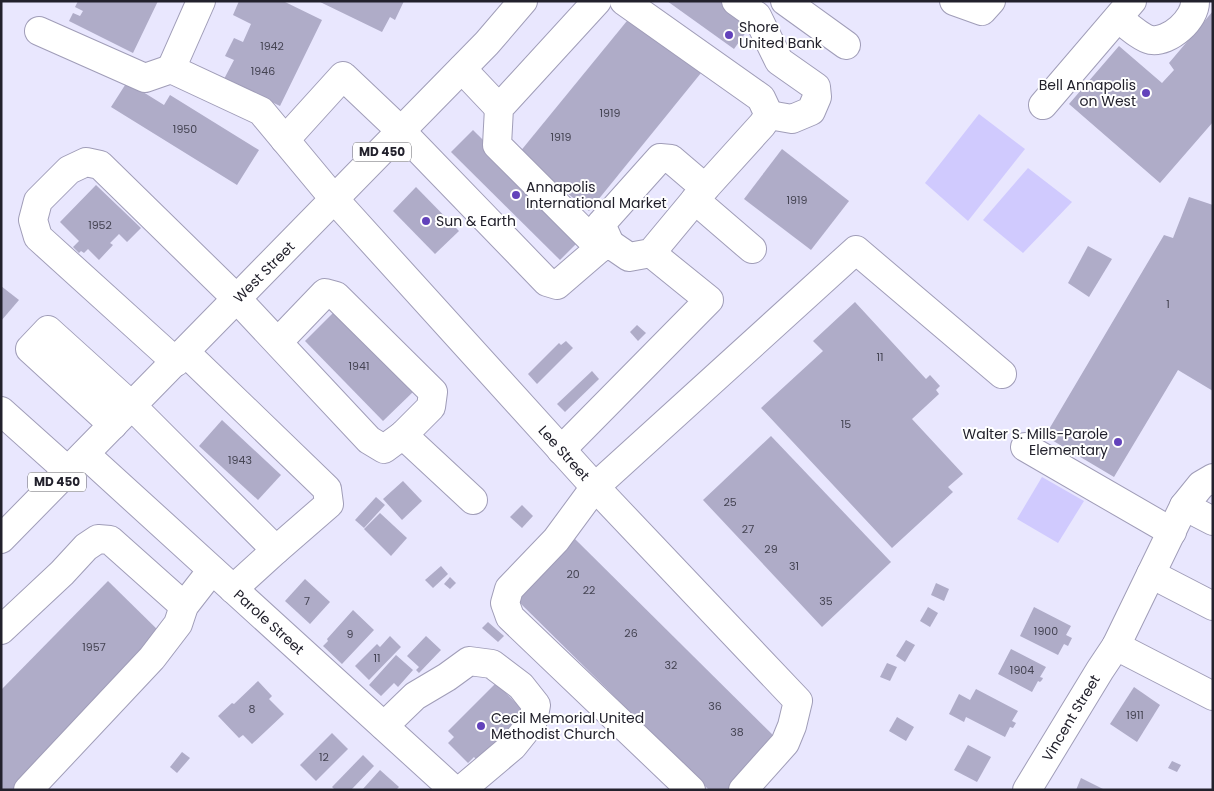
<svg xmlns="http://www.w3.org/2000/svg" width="1214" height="791" font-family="Poppins,sans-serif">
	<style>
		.green { fill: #d0cafe }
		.building { fill: #afacc8 }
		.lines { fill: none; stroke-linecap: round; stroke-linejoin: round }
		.minor-casing { stroke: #a09db8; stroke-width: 30 }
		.major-casing { stroke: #a09db8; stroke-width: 30 }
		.minor { stroke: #fff; stroke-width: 28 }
		.major { stroke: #fff; stroke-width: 28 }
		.poi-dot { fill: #6242bb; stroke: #fff; stroke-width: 2 }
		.labels { text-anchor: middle; stroke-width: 4; stroke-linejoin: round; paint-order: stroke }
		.number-label { font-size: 11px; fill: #454453 }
		.shield { fill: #fff; stroke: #64646b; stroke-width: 1 }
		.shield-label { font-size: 12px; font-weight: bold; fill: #22212c }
		.poi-label { font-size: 14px; fill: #22212c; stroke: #fff; text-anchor: start }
		.street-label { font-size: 14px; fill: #22212c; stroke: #fff }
	</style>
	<rect width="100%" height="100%" fill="#e9e7fe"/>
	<g class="green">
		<polygon points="979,114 1025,149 968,221 925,183"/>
		<polygon points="1028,168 1072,202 1023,253 983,220"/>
		<polygon points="1042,477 1084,501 1058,543 1017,519"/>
	</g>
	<g class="building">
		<polygon points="78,1 158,1 133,53 69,21 73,13 80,16 83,11 75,7"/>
		<polygon points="239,1 283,1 322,20 280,106 224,79 234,60 225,56 234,38 243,42 251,24 233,15"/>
		<polygon points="318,1 404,1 395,20 390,17 382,32"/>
		<polygon points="667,1 727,1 754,21 734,49"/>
		<polygon points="1213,11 1213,122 1160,183 1069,104 1119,46 1162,83 1174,70 1169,63"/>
		<polygon points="631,16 701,73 589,211 519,153"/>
		<polygon points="127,82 164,105 170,95 259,150 237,185 111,107"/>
		<polygon points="473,130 582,238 560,260 451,152"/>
		<polygon points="782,149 849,201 811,250 744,199"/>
		<polygon points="96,185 141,228 127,242 119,234 110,243 113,245 99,260 88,249 84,253 81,251 79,253 73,247 79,241 60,222"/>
		<polygon points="416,187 459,231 435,254 393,211"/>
		<polygon points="1189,197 1213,205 1213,391 1178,370 1114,477 1045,436 1164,235 1173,238"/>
		<polygon points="1088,246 1112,259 1089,297 1068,283"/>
		<polygon points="1,286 19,300 1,321"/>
		<polygon points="855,302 926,379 930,375 940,386 936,390 939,394 912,419 963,474 948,487 953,492 892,548 761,408 823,351 813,341"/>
		<polygon points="335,311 414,391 383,421 305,341"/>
		<polygon points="637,325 646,333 638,341 630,332"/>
		<polygon points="566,341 573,348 537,384 528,374 559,343 561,345"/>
		<polygon points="592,371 599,379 565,412 557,404"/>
		<polygon points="222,420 281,475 258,500 199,446"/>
		<polygon points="771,436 891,562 822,627 703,500"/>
		<polygon points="403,481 422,501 402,520 383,499"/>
		<polygon points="376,497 385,505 364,528 355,520"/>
		<polygon points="522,505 533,516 522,528 510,517"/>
		<polygon points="380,513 407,538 391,556 364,529"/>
		<polygon points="575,539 779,741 731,790 709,790 516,599"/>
		<polygon points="441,566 448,574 433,588 425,580"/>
		<polygon points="450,577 456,583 450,589 444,584"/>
		<polygon points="305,579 330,602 310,624 285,601"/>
		<polygon points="108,581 165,637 15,790 1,790 1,690"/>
		<polygon points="936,583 949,589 944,601 931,595"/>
		<polygon points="928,607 938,613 930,627 920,621"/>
		<polygon points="1034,607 1071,626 1066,635 1072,638 1068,646 1064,644 1058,655 1020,636"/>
		<polygon points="353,610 374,630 342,664 323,646 328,641 327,639"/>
		<polygon points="488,622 504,636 498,642 482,628"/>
		<polygon points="390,636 401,647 369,680 355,666 377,644 380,647"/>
		<polygon points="426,636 441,650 419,673 416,670 419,667 407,656"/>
		<polygon points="906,640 915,645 905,662 896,656"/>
		<polygon points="1011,649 1046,667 1040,677 1043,678 1042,680 1040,682 1038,681 1032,692 998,674"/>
		<polygon points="396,655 413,670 398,687 394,683 381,696 369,685"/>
		<polygon points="887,663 897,667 890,681 880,677"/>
		<polygon points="258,681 272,696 269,699 284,714 252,744 243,735 239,738 218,716 232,703 234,704"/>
		<polygon points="496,683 529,716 480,764 474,757 468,763 448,743 454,737 448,731"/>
		<polygon points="1134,687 1160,705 1137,742 1110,724"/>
		<polygon points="976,689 1018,711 1012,721 1016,723 1013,728 1010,727 1005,737 966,717 964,722 949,714 959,694 970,700"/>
		<polygon points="897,717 914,727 906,741 889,731"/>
		<polygon points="332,733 348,749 316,781 300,765"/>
		<polygon points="968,745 991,757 977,782 954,770"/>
		<polygon points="182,752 190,758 177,773 170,767"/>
		<polygon points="363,755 374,766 351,790 335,790 332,787"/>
		<polygon points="1172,761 1181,765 1177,772 1168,768"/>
		<polygon points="380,770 399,787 396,790 362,790"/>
		<polygon points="1081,778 1105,790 1076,790"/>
	</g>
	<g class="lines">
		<defs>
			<g id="minor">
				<polyline points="597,1 499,108 497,145 600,248"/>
				<polyline points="736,1 757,16 779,61 816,87 817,97 811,111 792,119 769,115"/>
				<polyline points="785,1 846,45"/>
				<polyline points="954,1 982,11 991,1"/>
				<path d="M1118,18c8,6 23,20 33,22 18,3 45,-21 44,-39"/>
				<polyline points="39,31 145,78 171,69 261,111 335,200 595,487 798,701 792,726 785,743 743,790"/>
				<polyline points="171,69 201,1"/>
				<polyline points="462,69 499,108"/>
				<polyline points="1043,105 1132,1"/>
				<polyline points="285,140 343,76 401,131 547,282 557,285 600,248 610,244 629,257 651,253 705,188 762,125 769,115 761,98 624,1"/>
				<polyline points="695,200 752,249"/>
				<polyline points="610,244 601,224 660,158 671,159 705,188"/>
				<polyline points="176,362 38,237 33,220 38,201 69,170 86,162 100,165 237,299 369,440 384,449 403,435 431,407 433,392 336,296 325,293 278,342"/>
				<polyline points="1,411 68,471"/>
				<polyline points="113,425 30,349 48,330 132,406 276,550 329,504 327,489 185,352"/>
				<polyline points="403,435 473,500"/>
				<polyline points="1025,447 1172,532"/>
				<polyline points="561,450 709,300 651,253"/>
				<polyline points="85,454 454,790"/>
				<polyline points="1184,506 1213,521"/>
				<polyline points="1151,574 1213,606"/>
				<polyline points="233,589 276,550"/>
				<polyline points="1,630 62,573 86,547 98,539 110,540 184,606"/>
				<polyline points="1116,646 1213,696"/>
				<polyline points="384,726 415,696 447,677 469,661 492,664 521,686 536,705 533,721 513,746 461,790"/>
				<polyline points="28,790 152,658 178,624 184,606 212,570"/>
				<polyline points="691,790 510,617 505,603 509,589 556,540 595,487 856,250 1002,374"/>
				<polyline points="1027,790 1100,670 1116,646 1184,506 1201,485 1213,478"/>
			</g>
			<polyline id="major" points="1,539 487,43 523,1"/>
		</defs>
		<use href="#minor" class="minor-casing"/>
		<use href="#major" class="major-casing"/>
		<use href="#minor" class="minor"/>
		<use href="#major" class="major"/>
	</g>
	<g class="poi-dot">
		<circle cx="729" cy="35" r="5"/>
		<circle cx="1146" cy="93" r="5"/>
		<circle cx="516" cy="195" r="5"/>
		<circle cx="426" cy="221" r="5"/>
		<circle cx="1118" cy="442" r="5"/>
		<circle cx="481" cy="726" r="5"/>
	</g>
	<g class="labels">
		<g class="number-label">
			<text x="272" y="50">1942</text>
			<text x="263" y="75">1946</text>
			<text x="610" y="117">1919</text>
			<text x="185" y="133">1950</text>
			<text x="561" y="141">1919</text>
			<text x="797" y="204">1919</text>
			<text x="100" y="229">1952</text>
			<text x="1168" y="308">1</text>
			<text x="880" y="361">11</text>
			<text x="359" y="370">1941</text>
			<text x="846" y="428">15</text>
			<text x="240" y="464">1943</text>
			<text x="730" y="506">25</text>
			<text x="748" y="533">27</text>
			<text x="771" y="553">29</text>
			<text x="794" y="570">31</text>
			<text x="573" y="578">20</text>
			<text x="589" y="594">22</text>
			<text x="307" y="605">7</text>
			<text x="826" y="605">35</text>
			<text x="1046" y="635">1900</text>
			<text x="631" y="637">26</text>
			<text x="350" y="638">9</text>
			<text x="94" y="651">1957</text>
			<text x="377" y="662">11</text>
			<text x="671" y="669">32</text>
			<text x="1022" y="674">1904</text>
			<text x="715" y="710">36</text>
			<text x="252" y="713">8</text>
			<text x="1135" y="719">1911</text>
			<text x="737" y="736">38</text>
			<text x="324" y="761">12</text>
		</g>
		<g class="shield">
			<rect x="353" y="142.5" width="58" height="19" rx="4"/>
			<rect x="28" y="472.5" width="58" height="19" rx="4"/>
		</g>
		<g class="shield-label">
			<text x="382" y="156">MD 450</text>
			<text x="57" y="486">MD 450</text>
		</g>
		<g class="poi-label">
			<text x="739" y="32">Shore<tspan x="739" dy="16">United Bank</tspan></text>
			<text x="1136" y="90" text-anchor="end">Bell Annapolis<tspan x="1136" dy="16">on West</tspan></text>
			<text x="526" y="192">Annapolis<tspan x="526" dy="16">International Market</tspan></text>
			<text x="436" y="226">Sun &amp; Earth</text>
			<text x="1108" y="439" text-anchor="end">Walter S. Mills-Parole<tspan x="1108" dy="16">Elementary</tspan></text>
			<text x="491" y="723">Cecil Memorial United<tspan x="491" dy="16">Methodist Church</tspan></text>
		</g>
		<g class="street-label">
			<text transform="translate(264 272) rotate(-45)" y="5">West Street</text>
			<text transform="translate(564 453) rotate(48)" y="5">Lee Street</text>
			<text transform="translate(269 622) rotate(42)" y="5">Parole Street</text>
			<text transform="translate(1071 718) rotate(-59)" y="5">Vincent Street</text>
		</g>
	</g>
	<rect width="1214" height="791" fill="none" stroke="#22212c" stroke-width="5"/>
</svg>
